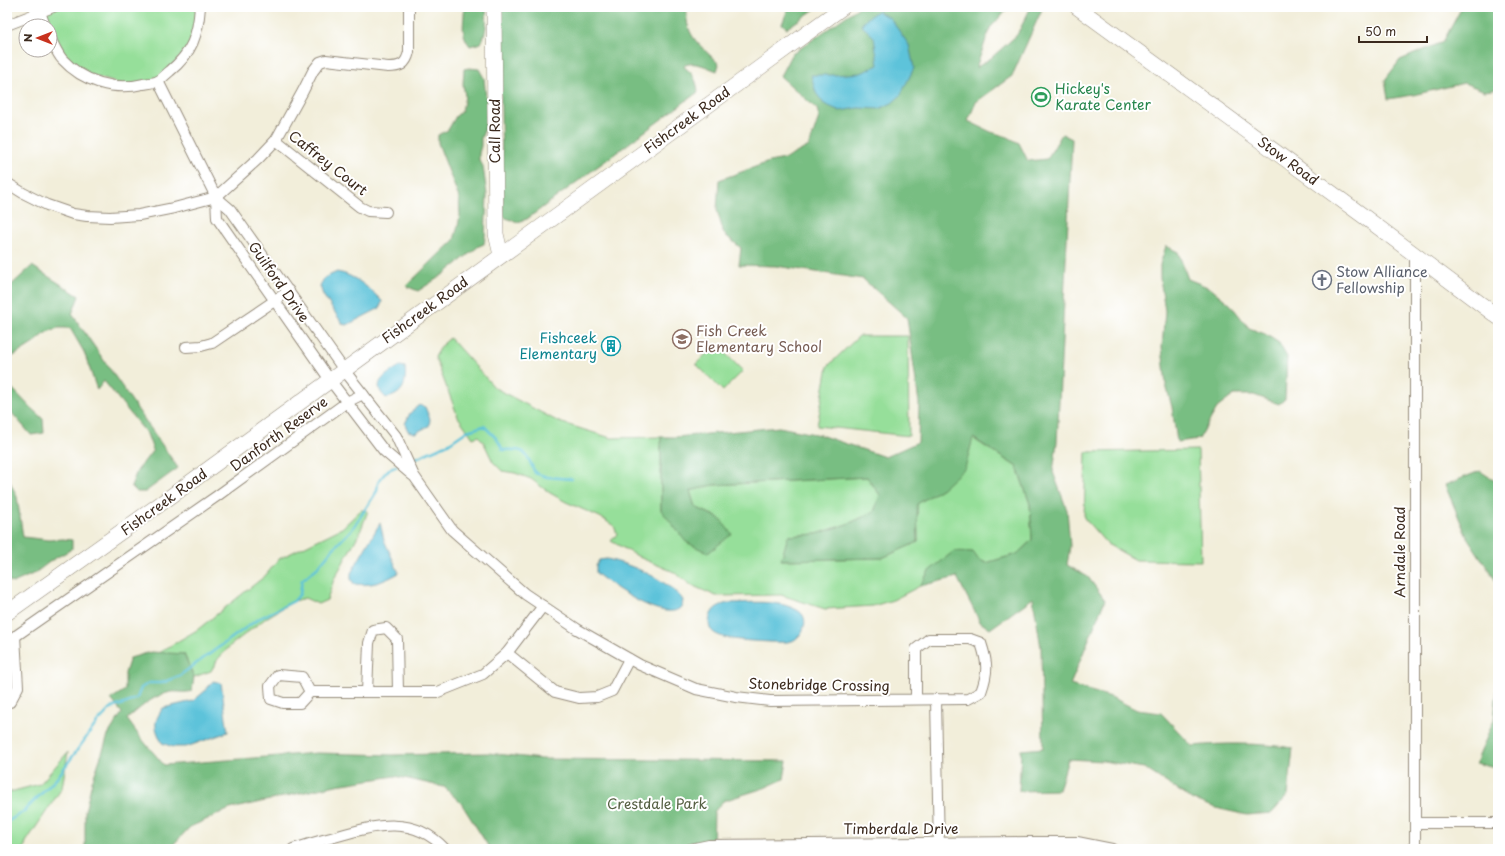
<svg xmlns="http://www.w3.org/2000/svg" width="1505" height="856" font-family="'Playpen Sans',sans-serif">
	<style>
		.green { fill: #96df9a; stroke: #68845c }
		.forest { fill: #78be82; stroke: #5a7450 }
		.water { fill: #5dc3da; stroke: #4c767c }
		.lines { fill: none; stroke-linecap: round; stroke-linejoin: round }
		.stream { stroke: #5dc3da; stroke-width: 2.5 }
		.street-casing { stroke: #968c7c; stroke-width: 12 }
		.secondary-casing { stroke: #968c7c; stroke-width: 16 }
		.street { stroke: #fff; stroke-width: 10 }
		.secondary { stroke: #fff; stroke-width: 15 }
		.labels { text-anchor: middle; stroke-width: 4; stroke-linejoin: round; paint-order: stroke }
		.leisure-label { font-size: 14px; fill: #27864d; stroke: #fff; text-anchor: start }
		.street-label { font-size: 14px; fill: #3b2a1e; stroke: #fff }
		.worship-label { font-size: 14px; fill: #5b616d; stroke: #fff; text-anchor: start }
		.education-label { font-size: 14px; fill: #785e54; stroke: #fff; text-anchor: start }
		.culture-label { font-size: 14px; fill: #0d838f; stroke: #fff; text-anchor: end }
		.park-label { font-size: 14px; fill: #566043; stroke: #fff }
	</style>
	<rect width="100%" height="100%" fill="#fff"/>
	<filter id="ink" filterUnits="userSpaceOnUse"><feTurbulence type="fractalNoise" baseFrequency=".025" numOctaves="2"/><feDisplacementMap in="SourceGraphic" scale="8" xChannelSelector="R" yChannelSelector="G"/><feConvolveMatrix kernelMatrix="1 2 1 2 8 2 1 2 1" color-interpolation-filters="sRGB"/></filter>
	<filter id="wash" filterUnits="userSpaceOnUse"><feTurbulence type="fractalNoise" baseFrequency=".012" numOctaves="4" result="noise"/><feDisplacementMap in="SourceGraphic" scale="16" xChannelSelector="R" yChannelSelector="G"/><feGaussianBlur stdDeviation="0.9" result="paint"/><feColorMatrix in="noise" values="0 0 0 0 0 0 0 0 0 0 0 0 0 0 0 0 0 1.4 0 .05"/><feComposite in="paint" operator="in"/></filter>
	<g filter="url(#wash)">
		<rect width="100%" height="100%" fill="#f2eeda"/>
		<g class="green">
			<polygon points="53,7 200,7 194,42 158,81 131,87 76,71 50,38 50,26 45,26 40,12"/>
			<polygon points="859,336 908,336 909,436 817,426 828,366"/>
			<polygon points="450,338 495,388 559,422 611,438 661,437 661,510 719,518 695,507 690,491 713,485 867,477 880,495 874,512 850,523 817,534 788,536 782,560 882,558 918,542 917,504 943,488 972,438 1017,467 1030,504 1032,540 1017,554 986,563 978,559 929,571 920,586 893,600 873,606 825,609 781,595 716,596 691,585 674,572 641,558 611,541 617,534 614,526 600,517 566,502 550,493 531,479 515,473 502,471 493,462 483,441 478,436 473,438 458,417 435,357 442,345"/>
			<polygon points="716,344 743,371 723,391 696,364"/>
			<polygon points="1198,450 1201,561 1136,560 1107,544 1084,518 1086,452"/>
			<polygon points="361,510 368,511 360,532 334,579 327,600 318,604 305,598 294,601 266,618 231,645 218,659 211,671 194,677 184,654 158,653 197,630 265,576 279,559 342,528"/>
			<polygon points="68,752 62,788 26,842 24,849 7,849 7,790 10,792 40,784"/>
		</g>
		<g class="forest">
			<path d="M464,7h22c1,11 1,26 -5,36l-11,3c-11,-14 -5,-24 -6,-39z"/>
			<path d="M499,7h191l-3,3c-3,27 16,37 32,54l-2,7c-11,-4 -21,-10 -32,-6l-1,2c9,6 13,14 14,25l-171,127 -9,3 -15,-5z"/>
			<polygon points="786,7 818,7 787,28 782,24 788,9"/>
			<path d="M859,7h150l-19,21 -14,40 15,-10 26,-23 14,-28h12l-31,69 -36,26 -8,19 23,11 17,5 11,6 9,18 19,-2 15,-25 10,5 -15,303 -4,30 14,38 3,36 -3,19 21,12 17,23 -35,85 41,12 26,13 24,3 31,33c33,-3 68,-3 101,2l-5,47 -16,18 -25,2 -27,-6 -27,-9 -49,-32 -41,-7 -35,-2 -9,31 -40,1 2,-41 22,-2 -2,-100 -8,-50 -43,31 -10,-7 -23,-45 -37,9 9,-15 25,-20 19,1 5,7 8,4 31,-9 15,-14 -2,-36 -13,-37 -44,-29 -8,30 -22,20 -26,16 1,38 -36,16 -101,2 7,-24 29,-2 33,-11 24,-11 6,-17 -13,-18 -154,8 -23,6 5,16 24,11 13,16 -24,19 -22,-11 -25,-32v-73h15l103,-10 41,8 65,22 33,-15 1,-39 -12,-85 -44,-39 -87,-13 -37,-1 2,-17 -17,-14 -7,-24 2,-30 50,-18 16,-3 24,-13 10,-29 -2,-8 -37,-33 11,-21z"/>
			<polygon points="1462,7 1498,7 1498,89 1485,91 1464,83 1413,95 1388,99 1385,80 1400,60 1443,42"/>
			<polygon points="469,68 479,69 484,78 487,109 486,120 484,131 481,138 481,146 479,153 479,160 483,166 487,195 485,237 484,244 479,246 444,274 418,291 406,286 454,240 458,226 460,215 459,198 438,143 438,135 448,130 456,116 462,111 465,96 463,84 464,69"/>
			<polygon points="1166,246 1178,252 1188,279 1210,288 1230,304 1249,328 1265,334 1279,343 1287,357 1285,399 1279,404 1254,395 1234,395 1217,408 1199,439 1177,442 1172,407 1166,385 1162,347 1165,311 1160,278 1160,265"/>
			<polygon points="32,266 79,296 72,314 178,468 145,492 137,492 131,486 137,471 153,450 147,434 104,381 97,390 84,352 70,328 58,328 47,332 34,343 7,360 7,289"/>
			<polygon points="7,383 31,408 43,419 44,433 31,435 12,413 7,403"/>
			<polygon points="1480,471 1498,483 1498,590 1496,581 1467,537 1445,485"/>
			<polygon points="7,475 17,497 23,537 49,540 63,539 72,540 72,549 52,560 35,573 13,583 7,580"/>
			<path d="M151,652l33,2 10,23 -2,14c-9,3 -17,-1 -25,2 -16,4 -28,16 -40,26l13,18 24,28 153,-12 76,2 95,-2 53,6 246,2 -3,18 -20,9 -41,13 -9,11 -1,37h-223l-29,-46 -17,-16 -49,-11 -59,9 -106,24 -40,18 -21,22h-84v-38l7,-29 17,-49 13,-20 -11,-14 14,-9v-17l5,-15z"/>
			<polygon points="1498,678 1498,769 1476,763 1494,720"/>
		</g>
		<g class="water">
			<polygon points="877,11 890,18 909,45 914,68 900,96 892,103 879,109 858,108 840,111 824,104 816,93 811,75 834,75 861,73 878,65 874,37 861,25 866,19"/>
			<path d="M337,272c18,3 32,16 45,29l-2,7 -31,16 -4,1 -3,-2 -19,-28 -3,-9 4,-8z"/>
			<path d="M400,366l5,1c2,17 -2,28 -19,31 -17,-15 1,-24 14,-32z"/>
			<polygon points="419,405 425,407 430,419 429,426 415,433 408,431 405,424 410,413"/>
			<path d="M380,523l4,17 15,33c-17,9 -26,13 -45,11l-3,-5v-6z"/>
			<path d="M607,559c25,6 60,20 76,41l-1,7c-3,2 -6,4 -9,4 -21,3 -61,-25 -77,-38v-7l3,-6z"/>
			<path d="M728,603c22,0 49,-4 69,7 14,7 7,26 -5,31 -6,2 -15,1 -22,1 -14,-1 -49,-1 -58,-11 -4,-4 -3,-10 -2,-14 3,-10 10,-12 18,-14z"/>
			<path d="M213,681l8,2 7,49 -42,15h-13l-11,-4c-8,-17 -9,-20 1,-35l30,-7 12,-10z"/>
		</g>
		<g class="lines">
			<g class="stream">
				<path d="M409,461l39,-17 19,-13 17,-5 13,13 6,11c24,-2 23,3 32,23l12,4 25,2"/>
				<polyline points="7,822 23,812 57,778 96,724 111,708 127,703 137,698 141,688 149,683 162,683 179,676 258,619 294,601 300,594 302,580 317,568 331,551 353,528 377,491 378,483 381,478 388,470 397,466"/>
			</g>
		</g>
	</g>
	<g filter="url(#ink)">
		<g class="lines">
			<defs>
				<g id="street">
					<polyline points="40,12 45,26"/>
					<polyline points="7,25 53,7"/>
					<path d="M50,38c4,7 7,15 12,21 21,23 52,32 81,25 5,-1 11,-1 15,-3 4,-2 8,-7 12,-10 22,-18 28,-36 30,-64"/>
					<polyline points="158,81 216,197 217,218 330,380 384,451 412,475"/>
					<polyline points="276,140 360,207 368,211 386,212"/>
					<path d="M7,183l16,10 24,12 26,9 14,2 23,1 29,-2 35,-7 42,-11 42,-38 18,-19 27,-49 10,-20 7,-9 6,-2 62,7c12,0 18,-2 21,-15v-45"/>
					<path d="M216,197l14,12 114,161 52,66 18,40 38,54 73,64 52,35 63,36 56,24 40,8 34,4 198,-2 13,-7c7,-20 7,-28 0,-49l-11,-4h-41l-13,10v50"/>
					<polyline points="186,347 201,346 212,343 289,291"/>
					<polyline points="7,642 217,496 347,402 363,394"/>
					<polyline points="507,653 555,692 579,698 597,697 612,691 629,659"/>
					<polyline points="310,692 300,703 283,703 271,699 270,686 278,675 302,677 310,692 438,692 483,674 507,653 543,606"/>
					<polyline points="367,692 369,643 373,630 386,628 397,639 398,692"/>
					<polyline points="936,699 939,849"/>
					<polyline points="7,702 10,702 18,687 15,636"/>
					<polyline points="1415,823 1498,823"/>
					<path d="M293,849c15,-5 30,-9 45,-13 38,-11 76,-21 107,13"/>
					<polyline points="690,849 709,845 1029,842 1077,842 1112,849"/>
					<polyline points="1415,849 1415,254"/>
				</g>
				<g id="secondary">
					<polyline points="494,7 496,234 501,255"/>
					<polyline points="1077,7 1362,215 1498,317"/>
					<polyline points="7,613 170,497 843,7"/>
				</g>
			</defs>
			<use href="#street" class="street-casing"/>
			<use href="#secondary" class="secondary-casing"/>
			<use href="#street" class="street"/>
			<use href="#secondary" class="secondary"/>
		</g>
	</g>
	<defs>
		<symbol id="stadium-ring" viewBox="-11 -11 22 22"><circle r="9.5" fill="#fff" stroke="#2e9e5b" stroke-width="1.5"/><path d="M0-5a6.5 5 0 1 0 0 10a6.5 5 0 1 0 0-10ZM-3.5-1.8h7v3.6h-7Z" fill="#2e9e5b"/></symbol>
		<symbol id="church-ring" viewBox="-11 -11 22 22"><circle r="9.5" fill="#fff" stroke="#6b7280" stroke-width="1.5"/><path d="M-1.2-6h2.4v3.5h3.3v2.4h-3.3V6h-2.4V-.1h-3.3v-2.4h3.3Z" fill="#6b7280"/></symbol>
		<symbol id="school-ring" viewBox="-11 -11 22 22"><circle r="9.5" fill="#fff" stroke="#8d6e63" stroke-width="1.5"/><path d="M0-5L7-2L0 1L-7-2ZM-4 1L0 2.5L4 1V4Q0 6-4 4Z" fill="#8d6e63"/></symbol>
		<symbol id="building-ring" viewBox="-11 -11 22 22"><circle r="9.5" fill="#fff" stroke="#0f9aa8" stroke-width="1.5"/><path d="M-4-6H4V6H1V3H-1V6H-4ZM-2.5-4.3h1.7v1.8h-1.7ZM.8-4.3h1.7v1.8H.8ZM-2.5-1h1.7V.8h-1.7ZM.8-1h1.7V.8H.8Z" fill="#0f9aa8"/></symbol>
	</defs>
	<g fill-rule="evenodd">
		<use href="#stadium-ring" x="1030" y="86" width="22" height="22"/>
		<use href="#church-ring" x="1311" y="269" width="22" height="22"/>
		<use href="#school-ring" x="671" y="328" width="22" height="22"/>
		<use href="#building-ring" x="600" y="335" width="22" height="22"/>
	</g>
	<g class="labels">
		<g class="leisure-label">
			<text x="1055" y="94">Hickey's<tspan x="1055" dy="16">Karate Center</tspan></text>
		</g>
		<g class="street-label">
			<text transform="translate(687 120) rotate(-36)" y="5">Fishcreek Road</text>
			<text transform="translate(495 131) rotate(-90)" y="5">Call Road</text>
			<text transform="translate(1288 161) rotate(36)" y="5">Stow Road</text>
			<text transform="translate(328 163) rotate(38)" y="5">Caffrey Court</text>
			<text transform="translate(279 282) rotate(55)" y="5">Guilford Drive</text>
			<text transform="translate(425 310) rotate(-36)" y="5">Fishcreek Road</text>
			<text transform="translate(279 434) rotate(-36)" y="5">Danforth Reserve</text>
			<text transform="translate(164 502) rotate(-36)" y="5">Fishcreek Road</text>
			<text transform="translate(1400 552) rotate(-90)" y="5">Arndale Road</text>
			<text transform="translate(819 685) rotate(1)" y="5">Stonebridge Crossing</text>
			<text x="901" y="834">Timberdale Drive</text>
		</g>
		<g class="worship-label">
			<text x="1336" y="277">Stow Alliance<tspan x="1336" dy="16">Fellowship</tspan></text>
		</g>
		<g class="education-label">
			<text x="696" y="336">Fish Creek<tspan x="696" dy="16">Elementary School</tspan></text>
		</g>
		<g class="culture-label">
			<text x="597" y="343">Fishceek<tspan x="597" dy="16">Elementary</tspan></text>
		</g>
		<g class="park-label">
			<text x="657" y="809">Crestdale Park</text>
		</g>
	</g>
	<rect width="1505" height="856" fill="none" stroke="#fff" stroke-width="24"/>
	<g transform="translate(38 38) rotate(270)"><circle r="19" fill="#ffffff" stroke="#b1aaa5"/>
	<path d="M0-3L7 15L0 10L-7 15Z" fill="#c8321e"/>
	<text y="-6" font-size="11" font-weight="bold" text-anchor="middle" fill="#3b2a1e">N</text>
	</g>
	<path d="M1359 36v6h68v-6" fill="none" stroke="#3b2a1e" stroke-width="2"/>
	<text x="1365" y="36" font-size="12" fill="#3b2a1e" stroke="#ffffff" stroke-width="3" paint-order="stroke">50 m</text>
</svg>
